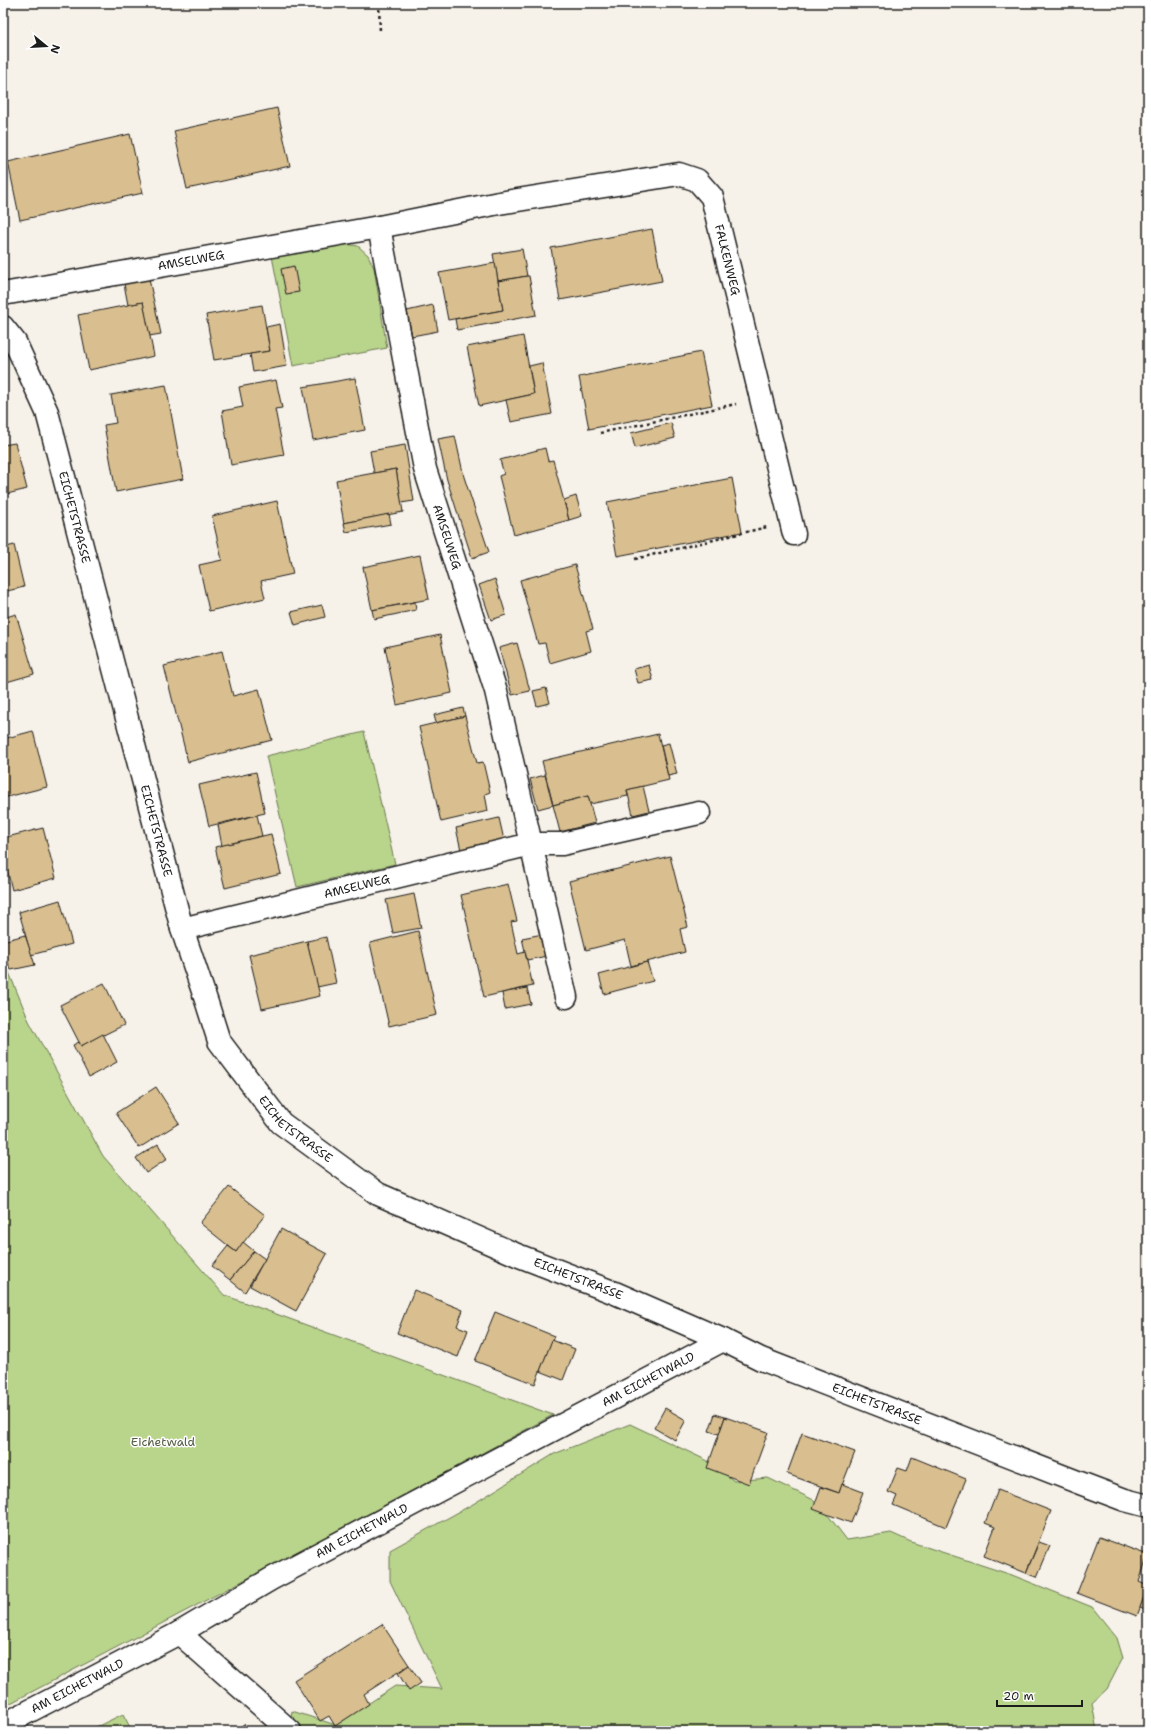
<svg xmlns="http://www.w3.org/2000/svg" width="1151" height="1734" font-family="'Shantell Sans',sans-serif">
	<style>
		.green { fill: #b9d48b; stroke: #6a7854 }
		.building { fill: #d9bf8f; stroke: #1c1c1c }
		.lines { fill: none; stroke-linecap: round; stroke-linejoin: round }
		.minor-casing { stroke: #1c1c1c; stroke-width: 25 }
		.path { stroke: #1c1c1c; stroke-width: 2.5; stroke-dasharray: 3 3; stroke-linecap: butt }
		.minor { stroke: #fff; stroke-width: 22 }
		.labels { text-anchor: middle; stroke-width: 3; stroke-linejoin: round; paint-order: stroke }
		.street-label { font-size: 12px; fill: #1c1c1c; stroke: #fff }
		.park-label { font-size: 12px; fill: #535c43; stroke: #fff }
	</style>
	<rect width="100%" height="100%" fill="#f7f2e9"/>
	<filter id="ink" filterUnits="userSpaceOnUse"><feTurbulence type="fractalNoise" baseFrequency=".025" numOctaves="2"/><feDisplacementMap in="SourceGraphic" scale="8" xChannelSelector="R" yChannelSelector="G"/><feConvolveMatrix kernelMatrix="1 2 1 2 8 2 1 2 1" color-interpolation-filters="sRGB"/></filter>
	<g filter="url(#ink)">
		<g class="green">
			<polygon points="340,243 358,246 368,255 374,268 387,348 293,366 272,256"/>
			<polygon points="364,732 395,864 297,887 266,756"/>
			<polygon points="3,958 29,1021 103,1156 224,1295 553,1415 334,1533 3,1707"/>
			<polygon points="630,1424 708,1461 734,1481 768,1478 818,1502 847,1540 891,1533 911,1542 1012,1575 1092,1607 1117,1638 1123,1658 1107,1689 1092,1703 1097,1731 288,1731 292,1711 336,1725 395,1686 442,1689 390,1581 390,1550 473,1504 554,1454"/>
			<polygon points="123,1714 132,1731 88,1731"/>
		</g>
		<g class="building">
			<polygon points="277,108 290,166 187,189 174,131"/>
			<polygon points="130,134 143,193 20,220 8,162"/>
			<polygon points="652,229 662,281 560,300 551,248"/>
			<polygon points="522,249 527,276 498,281 493,254"/>
			<polygon points="495,263 503,310 448,320 439,273"/>
			<polygon points="294,266 299,292 286,294 281,269"/>
			<polygon points="527,276 529,276 536,315 457,330 455,319 503,310 498,281"/>
			<polygon points="149,279 161,334 149,336 143,302 128,305 124,284"/>
			<polygon points="143,302 154,356 89,370 78,315"/>
			<polygon points="262,305 270,351 214,360 206,315"/>
			<polygon points="433,305 438,331 412,336 407,311"/>
			<polygon points="280,324 287,366 253,372 250,354 270,351 266,327"/>
			<polygon points="523,336 534,394 479,406 467,347"/>
			<polygon points="701,352 712,405 589,429 579,377"/>
			<polygon points="542,363 552,414 511,422 506,400 534,394 529,366"/>
			<polygon points="355,378 365,430 313,440 303,387"/>
			<polygon points="276,380 282,408 275,409 284,455 231,465 222,411 243,407 239,387"/>
			<polygon points="166,385 183,479 116,492 104,425 116,423 111,395"/>
			<polygon points="671,423 675,438 635,448 631,433"/>
			<polygon points="455,436 464,477 489,552 472,558 447,480 438,439"/>
			<polygon points="15,443 27,489 3,495 3,445"/>
			<polygon points="405,445 414,501 401,503 396,469 374,473 370,451"/>
			<polygon points="545,448 548,461 553,460 569,520 514,535 499,476 504,474 500,460"/>
			<polygon points="396,469 403,512 344,523 336,480"/>
			<polygon points="732,478 742,532 617,556 607,502"/>
			<polygon points="576,496 582,516 569,520 564,500"/>
			<polygon points="277,501 293,574 261,581 265,598 209,611 199,565 222,560 212,516"/>
			<polygon points="389,514 391,524 346,532 344,523"/>
			<polygon points="14,545 24,587 3,592 3,548"/>
			<polygon points="420,555 429,599 372,610 363,567"/>
			<polygon points="575,565 593,629 586,631 591,651 550,663 545,643 538,644 520,580"/>
			<polygon points="495,579 506,615 491,620 479,585"/>
			<polygon points="415,602 416,610 374,619 372,610"/>
			<polygon points="322,605 325,617 295,625 291,612"/>
			<polygon points="16,614 34,674 3,683 3,618"/>
			<polygon points="440,635 452,693 397,705 385,647"/>
			<polygon points="517,643 530,691 512,695 499,648"/>
			<polygon points="222,651 233,696 259,689 272,740 188,762 164,666"/>
			<polygon points="649,665 653,680 638,683 634,669"/>
			<polygon points="546,688 550,703 537,706 533,691"/>
			<polygon points="463,708 465,716 436,723 434,715"/>
			<polygon points="465,716 477,763 483,762 490,792 485,794 488,811 441,822 419,727"/>
			<polygon points="33,731 47,787 3,798 3,739"/>
			<polygon points="658,734 669,780 627,790 628,796 590,804 588,796 553,805 542,761"/>
			<polygon points="669,743 677,774 668,776 661,745"/>
			<polygon points="256,772 265,813 209,826 199,785"/>
			<polygon points="545,775 553,805 538,809 530,779"/>
			<polygon points="643,786 649,811 633,815 627,790"/>
			<polygon points="588,796 595,823 560,832 553,805"/>
			<polygon points="257,815 262,836 222,846 218,825"/>
			<polygon points="499,818 504,840 461,850 456,828"/>
			<polygon points="43,828 56,878 12,890 3,853 3,838"/>
			<polygon points="271,834 281,874 225,888 215,847"/>
			<polygon points="670,856 688,927 680,929 685,952 631,966 625,940 586,950 569,881"/>
			<polygon points="508,884 517,921 511,922 518,954 525,952 533,986 484,997 461,895"/>
			<polygon points="414,894 421,928 393,933 386,900"/>
			<polygon points="60,900 72,944 31,955 19,912"/>
			<polygon points="418,931 437,1015 389,1026 370,943"/>
			<polygon points="543,934 547,956 527,960 522,938"/>
			<polygon points="25,935 35,965 11,970 3,952 3,941"/>
			<polygon points="326,937 336,983 317,987 307,941"/>
			<polygon points="307,941 320,996 262,1009 249,955"/>
			<polygon points="647,962 653,981 604,994 599,975"/>
			<polygon points="104,983 124,1025 81,1046 60,1005"/>
			<polygon points="527,988 531,1004 505,1009 502,993"/>
			<polygon points="103,1034 117,1062 89,1077 73,1045 79,1042 81,1046"/>
			<polygon points="156,1087 179,1123 139,1148 116,1113"/>
			<polygon points="158,1144 167,1159 146,1173 136,1158"/>
			<polygon points="229,1187 265,1215 236,1252 200,1223"/>
			<polygon points="281,1229 327,1254 296,1311 250,1286"/>
			<polygon points="243,1242 254,1251 230,1280 212,1266 228,1246 236,1252"/>
			<polygon points="254,1251 265,1259 245,1292 230,1280"/>
			<polygon points="414,1290 463,1310 457,1326 468,1330 458,1357 397,1333"/>
			<polygon points="495,1312 554,1336 535,1384 475,1361"/>
			<polygon points="552,1340 575,1349 563,1380 540,1371"/>
			<polygon points="665,1408 686,1420 675,1440 654,1428"/>
			<polygon points="715,1414 725,1417 719,1434 709,1431"/>
			<polygon points="725,1417 768,1432 749,1484 707,1468"/>
			<polygon points="802,1433 855,1452 839,1493 787,1474"/>
			<polygon points="912,1457 966,1479 946,1527 893,1505 897,1496 888,1492 898,1468 907,1471"/>
			<polygon points="842,1484 863,1492 851,1523 813,1509 821,1487 839,1493"/>
			<polygon points="998,1490 1051,1511 1026,1573 984,1556 995,1527 985,1523"/>
			<polygon points="1099,1537 1148,1555 1139,1582 1148,1586 1148,1587 1137,1616 1077,1593"/>
			<polygon points="1039,1542 1050,1546 1037,1577 1026,1573"/>
			<polygon points="1146,1590 1148,1591 1148,1611 1140,1608"/>
			<polygon points="382,1624 409,1665 364,1694 369,1704 335,1726 329,1716 320,1721 294,1680"/>
			<polygon points="409,1665 421,1683 409,1691 398,1673"/>
			<polygon points="244,1724 249,1731 234,1731"/>
		</g>
		<g class="lines">
			<defs>
				<g id="minor">
					<path id="s1" d="M3,294l376,-67 120,-24 180,-29 18,6 15,17 82,337"/>
					<path id="s2" d="M3,327l12,15 32,70 135,517 25,74 12,38 62,82 97,71 139,61 98,38 108,47 38,19 319,124 45,17 23,6"/>
					<path id="s3" d="M182,929l349,-85 -35,-153 -71,-222 -46,-242"/>
					<polyline points="566,997 531,844 562,844 699,813"/>
					<polyline points="179,1633 290,1731"/>
					<path id="s4" d="M3,1725l176,-92 92,-54 452,-239"/>
				</g>
			</defs>
			<use href="#minor" class="minor-casing"/>
			<g class="path">
				<polyline points="379,3 380,32"/>
				<polyline points="600,433 736,404"/>
				<polyline points="635,559 767,527"/>
			</g>
			<use href="#minor" class="minor"/>
		</g>
	</g>
	<g class="labels">
		<g class="street-label">
			<text dy="4" stroke="none"><textPath href="#s1" startOffset="191">AMSELWEG</textPath></text>
			<text dy="4" stroke="none"><textPath href="#s1" startOffset="793">FALKENWEG</textPath></text>
			<text dy="4" stroke="none"><textPath href="#s2" startOffset="205">EICHETSTRASSE</textPath></text>
			<text transform="translate(447 537) rotate(72)" y="4">AMSELWEG</text>
			<text dy="4" stroke="none"><textPath href="#s2" startOffset="529">EICHETSTRASSE</textPath></text>
			<text dy="4" stroke="none"><textPath href="#s3" startOffset="180">AMSELWEG</textPath></text>
			<text dy="4" stroke="none"><textPath href="#s2" startOffset="866">EICHETSTRASSE</textPath></text>
			<text dy="4" stroke="none"><textPath href="#s2" startOffset="1189">EICHETSTRASSE</textPath></text>
			<text dy="4" stroke="none"><textPath href="#s4" startOffset="732">AM EICHETWALD</textPath></text>
			<text dy="4" stroke="none"><textPath href="#s2" startOffset="1513">EICHETSTRASSE</textPath></text>
			<text dy="4" stroke="none"><textPath href="#s4" startOffset="408">AM EICHETWALD</textPath></text>
			<text dy="4" stroke="none"><textPath href="#s4" startOffset="84">AM EICHETWALD</textPath></text>
		</g>
		<g class="park-label">
			<text x="163" y="1446">Eichetwald</text>
		</g>
	</g>
	<rect width="1151" height="1734" fill="none" stroke="#fff" stroke-width="16"/>
	<rect x="8" y="8" width="1135" height="1718" fill="none" stroke="#1c1c1c" stroke-width="1.5" filter="url(#ink)"/>
	<g transform="translate(46 46) rotate(108)" stroke="#ffffff" stroke-width="3" paint-order="stroke">
	<path d="M0-3L7 15L0 10L-7 15Z" fill="#1c1c1c"/>
	<text y="-6" font-size="11" font-weight="bold" text-anchor="middle" fill="#1c1c1c">N</text>
	</g>
	<path d="M997 1700v6h85v-6" fill="none" stroke="#1c1c1c" stroke-width="2"/>
	<text x="1003" y="1700" font-size="12" fill="#1c1c1c" stroke="#ffffff" stroke-width="3" paint-order="stroke">20 m</text>
</svg>
